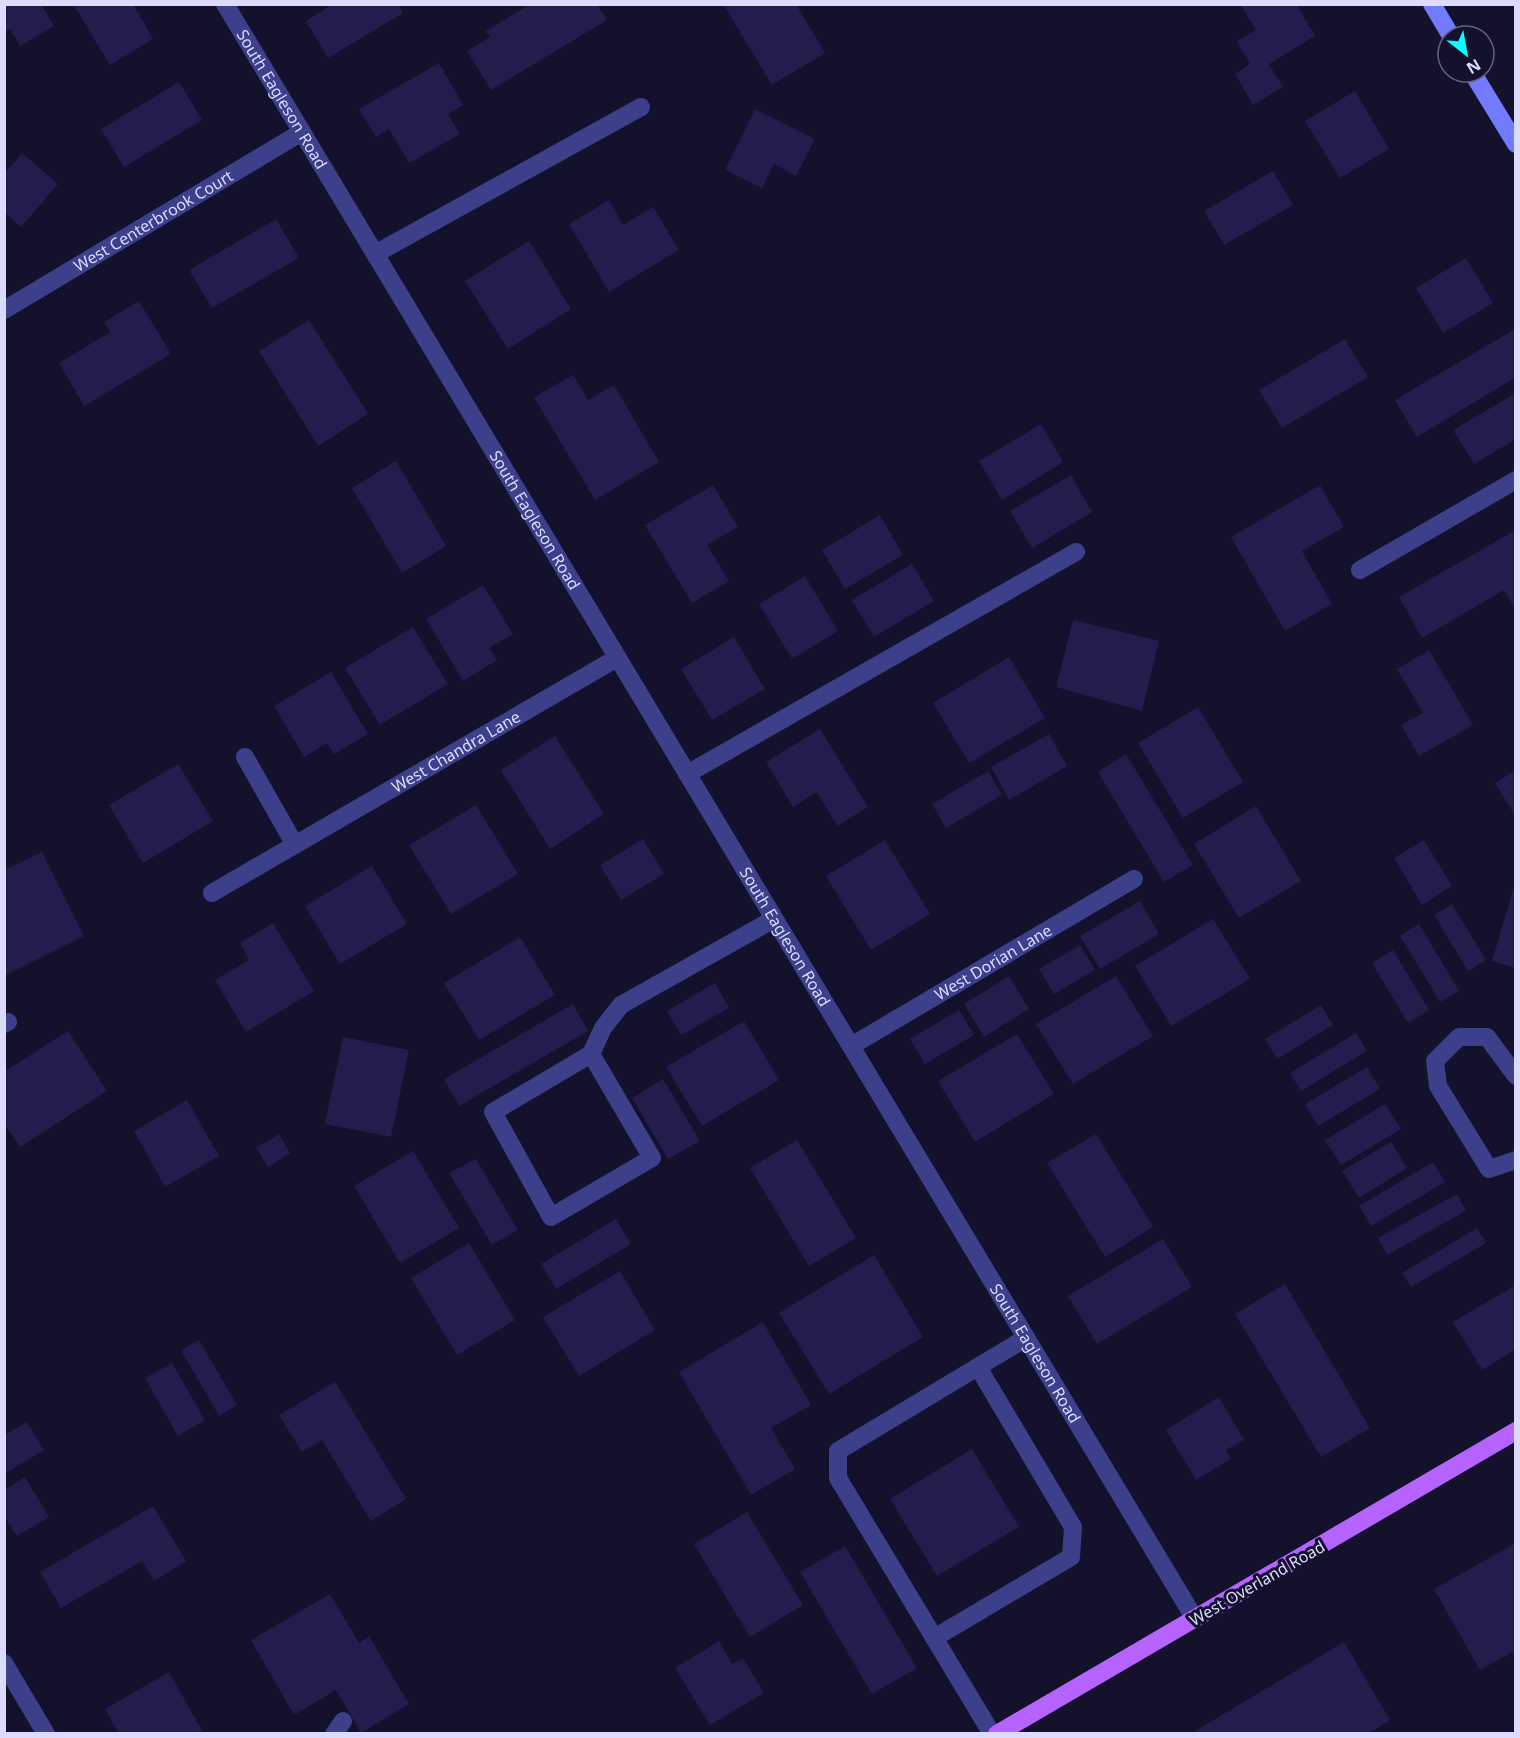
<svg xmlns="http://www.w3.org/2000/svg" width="1520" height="1738" font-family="'Noto Sans',sans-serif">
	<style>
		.building { fill: #221d4c }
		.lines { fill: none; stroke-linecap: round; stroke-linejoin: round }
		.lane { stroke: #3c408a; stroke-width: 18 }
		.street { stroke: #3c408a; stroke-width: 18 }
		.secondary { stroke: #727aff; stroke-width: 18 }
		.primary { stroke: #b662ff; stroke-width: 18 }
		.labels { text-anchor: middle; stroke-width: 6; stroke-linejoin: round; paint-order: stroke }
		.street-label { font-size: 16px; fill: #dbdbff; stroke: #13112b }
	</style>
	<rect width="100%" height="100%" fill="#13112b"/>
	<g class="building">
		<polygon points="4,4 41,4 54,26 20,46 10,29 4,32"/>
		<polygon points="73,4 133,4 153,39 110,65"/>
		<polygon points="333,4 398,4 403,13 328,58 306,21"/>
		<polygon points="530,4 597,4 607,20 491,90 467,51 490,37 486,31"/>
		<polygon points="723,4 796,4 825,53 772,85"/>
		<polygon points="1240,4 1296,4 1315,36 1269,64 1283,87 1253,105 1235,74 1250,64 1237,41 1256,30"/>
		<polygon points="439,63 463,105 448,114 460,134 409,163 389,129 376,137 359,109"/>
		<polygon points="179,82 202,120 124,167 101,129"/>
		<polygon points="1355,91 1389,149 1340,178 1305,121"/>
		<polygon points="755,109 815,139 796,176 774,164 762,188 725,170"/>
		<polygon points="22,153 58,184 21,227 4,212 4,174"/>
		<polygon points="1273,171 1293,205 1224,245 1204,211"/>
		<polygon points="609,200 623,225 653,207 679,250 609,292 569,224"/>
		<polygon points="276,219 299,258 212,308 189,270"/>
		<polygon points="529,241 571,309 508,349 465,281"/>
		<polygon points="1466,258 1493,303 1443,333 1416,288"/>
		<polygon points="139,301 171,354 84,406 59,363 110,332 104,322"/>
		<polygon points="309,320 368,414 318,446 259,351"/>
		<polygon points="1515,329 1516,377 1417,437 1395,400"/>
		<polygon points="1345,339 1368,377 1282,428 1259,390"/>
		<polygon points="573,375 588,400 614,385 659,462 595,500 534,397"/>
		<polygon points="1516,393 1516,439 1474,464 1453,430"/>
		<polygon points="1041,424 1063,462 1002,500 979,461"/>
		<polygon points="396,461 446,546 402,573 352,488"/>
		<polygon points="1071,475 1092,512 1032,548 1010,511"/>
		<polygon points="713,485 738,527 707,545 729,581 692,603 645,525"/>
		<polygon points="1320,485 1344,527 1302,551 1332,604 1285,631 1231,537"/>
		<polygon points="880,515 903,555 845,589 822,550"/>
		<polygon points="1516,530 1516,610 1504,590 1422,638 1399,597"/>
		<polygon points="912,564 934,601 874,637 852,600"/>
		<polygon points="805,576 838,631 792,659 759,604"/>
		<polygon points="483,585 513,634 489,648 497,660 463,681 426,619"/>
		<polygon points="1073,620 1159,641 1142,711 1056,687"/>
		<polygon points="413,627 448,684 380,725 345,668"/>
		<polygon points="734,637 765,689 712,720 681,669"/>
		<polygon points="1429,650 1473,725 1419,756 1401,725 1423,713 1397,669"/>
		<polygon points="1009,657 1045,718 969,763 933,703"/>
		<polygon points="331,672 368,734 334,754 327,743 304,757 274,706"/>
		<polygon points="1198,707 1243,782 1183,818 1138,743"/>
		<polygon points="820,729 868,807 837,826 817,792 793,807 766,762"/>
		<polygon points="1049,734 1067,766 1009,800 991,767"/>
		<polygon points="555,736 604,814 550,849 501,770"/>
		<polygon points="1126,754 1193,865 1164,882 1098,772"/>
		<polygon points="178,764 213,821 143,863 109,805"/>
		<polygon points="1516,770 1516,817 1495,783"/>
		<polygon points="988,771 1002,795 946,828 932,804"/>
		<polygon points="476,805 518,874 451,914 409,845"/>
		<polygon points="1256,806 1301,881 1239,918 1194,844"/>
		<polygon points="643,839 664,874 621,900 600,865"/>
		<polygon points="885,840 930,914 871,950 826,876"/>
		<polygon points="1424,840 1452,886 1422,905 1394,858"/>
		<polygon points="42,852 84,936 4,976 4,870"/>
		<polygon points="372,866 407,924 340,964 305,906"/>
		<polygon points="1516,880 1516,968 1492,961"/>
		<polygon points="1140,901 1159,934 1100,969 1080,936"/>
		<polygon points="1452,904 1486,960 1468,971 1434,915"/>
		<polygon points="1213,919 1250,979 1171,1026 1135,966"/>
		<polygon points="273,923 314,991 246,1032 215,980 249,960 240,943"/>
		<polygon points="1419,924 1459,991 1440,1002 1400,936"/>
		<polygon points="520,937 555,995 479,1040 444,983"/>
		<polygon points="1080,945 1095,970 1054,994 1039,969"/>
		<polygon points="1393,950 1429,1010 1408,1023 1372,963"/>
		<polygon points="1009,976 1029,1009 984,1037 964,1004"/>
		<polygon points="1116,976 1153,1036 1073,1084 1036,1024"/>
		<polygon points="715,983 729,1008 681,1035 667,1011"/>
		<polygon points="573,1004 588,1031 459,1106 444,1079"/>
		<polygon points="1321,1005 1333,1025 1277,1059 1265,1039"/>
		<polygon points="959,1010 974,1035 925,1064 910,1039"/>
		<polygon points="744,1021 779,1080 702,1126 666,1067"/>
		<polygon points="68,1031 107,1091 20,1147 4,1123 4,1072"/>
		<polygon points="1356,1033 1367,1051 1301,1091 1290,1073"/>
		<polygon points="1017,1034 1054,1094 975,1142 938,1081"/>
		<polygon points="343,1037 409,1050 391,1137 325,1124"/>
		<polygon points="1367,1067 1380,1089 1318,1126 1305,1104"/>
		<polygon points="663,1079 700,1141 668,1159 632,1098"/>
		<polygon points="187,1100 219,1156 165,1187 134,1131"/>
		<polygon points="1385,1104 1401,1129 1341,1165 1325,1140"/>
		<polygon points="279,1134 290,1153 268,1167 256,1148"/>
		<polygon points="1096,1134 1153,1227 1105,1257 1047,1163"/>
		<polygon points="797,1140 856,1238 809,1266 750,1168"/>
		<polygon points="1391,1142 1407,1168 1359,1198 1342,1171"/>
		<polygon points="413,1151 459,1228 400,1263 354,1186"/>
		<polygon points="476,1159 518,1230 492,1245 449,1173"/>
		<polygon points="1433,1162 1445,1182 1371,1226 1359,1206"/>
		<polygon points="1457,1194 1466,1211 1387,1255 1378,1238"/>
		<polygon points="616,1219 631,1244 556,1289 541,1264"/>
		<polygon points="1477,1228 1486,1243 1411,1287 1402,1273"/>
		<polygon points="1163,1239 1192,1287 1097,1344 1068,1296"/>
		<polygon points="469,1243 515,1320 457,1355 411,1278"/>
		<polygon points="874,1255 923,1337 829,1394 779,1313"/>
		<polygon points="620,1271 655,1330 579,1376 543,1317"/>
		<polygon points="1285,1284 1370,1428 1321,1457 1235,1314"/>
		<polygon points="1516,1285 1516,1349 1482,1370 1453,1322"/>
		<polygon points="763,1322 811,1405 771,1428 795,1469 751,1495 679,1372"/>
		<polygon points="199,1340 237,1405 219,1416 181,1350"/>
		<polygon points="172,1363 205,1420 178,1436 145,1378"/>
		<polygon points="335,1382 406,1499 371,1521 322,1440 302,1452 279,1415"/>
		<polygon points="1219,1397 1244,1440 1226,1450 1231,1459 1196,1480 1166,1430"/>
		<polygon points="27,1422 44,1450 4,1474 4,1435"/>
		<polygon points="972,1449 1019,1527 937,1576 890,1499"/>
		<polygon points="25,1477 49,1517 17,1536 4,1516 4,1490"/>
		<polygon points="153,1506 186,1561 154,1581 142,1561 61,1608 40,1572"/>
		<polygon points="747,1512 803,1605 750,1637 694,1544"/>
		<polygon points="1516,1543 1516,1650 1480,1670 1434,1589"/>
		<polygon points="845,1546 917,1668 872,1694 800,1572"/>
		<polygon points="330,1594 359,1643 369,1636 409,1704 361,1733 336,1690 294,1715 251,1640"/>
		<polygon points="719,1641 732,1664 743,1658 764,1693 710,1725 675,1668"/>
		<polygon points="1344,1642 1390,1720 1368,1734 1190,1734"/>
		<polygon points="169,1672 204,1734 119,1734 105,1709"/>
	</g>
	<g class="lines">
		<g class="lane">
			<polyline points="1360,570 1516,480"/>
			<polyline points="687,774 1076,552"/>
			<polyline points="4,1024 8,1022"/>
			<polyline points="591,1054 493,1112 551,1217 652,1158 591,1054 603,1028 621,1005 774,919"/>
			<polyline points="1516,1076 1487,1037 1459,1037 1435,1061 1438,1086 1489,1169 1516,1160"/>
			<polyline points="934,1638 1071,1557 1073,1527 978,1367"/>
			<polyline points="334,1734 343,1721"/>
			<polyline points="992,1734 838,1478 838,1451 1026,1338"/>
		</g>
		<g class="street">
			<path id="s1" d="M225,4l970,1615"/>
			<polyline points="375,254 641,107"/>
			<path id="s2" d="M4,310l298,-178"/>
			<polyline points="245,757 295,845"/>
			<path id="s3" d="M212,893l405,-235"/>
			<path id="s4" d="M851,1046l283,-167"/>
			<polyline points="4,1663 46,1734"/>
		</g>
		<g class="secondary">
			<polyline points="1432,4 1451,36"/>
			<polyline points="1472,72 1516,144"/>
		</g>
		<polyline class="primary" points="997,1734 1516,1431"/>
	</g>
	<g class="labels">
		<g class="street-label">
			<text dy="6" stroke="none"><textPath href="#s1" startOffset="111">South Eagleson Road</textPath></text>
			<text dy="6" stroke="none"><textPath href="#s2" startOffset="174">West Centerbrook Court</textPath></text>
			<text dy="6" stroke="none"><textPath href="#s1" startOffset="602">South Eagleson Road</textPath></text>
			<text dy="6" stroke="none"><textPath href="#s3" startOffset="282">West Chandra Lane</textPath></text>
			<text dy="6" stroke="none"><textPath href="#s1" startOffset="1088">South Eagleson Road</textPath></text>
			<text dy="6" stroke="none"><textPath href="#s4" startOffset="165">West Dorian Lane</textPath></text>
			<text dy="6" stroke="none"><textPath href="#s1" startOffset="1574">South Eagleson Road</textPath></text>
			<text transform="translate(1257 1583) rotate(-30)" y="6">West Overland Road</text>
		</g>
	</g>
	<rect width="1520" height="1738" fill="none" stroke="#dbdbff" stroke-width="12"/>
	<g transform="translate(1466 54) rotate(149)"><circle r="28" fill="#13112b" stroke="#636280" stroke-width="1.5"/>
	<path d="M0-4.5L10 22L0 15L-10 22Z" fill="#07fcff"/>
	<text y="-9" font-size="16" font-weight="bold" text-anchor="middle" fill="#dbdbff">N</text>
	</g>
</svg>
